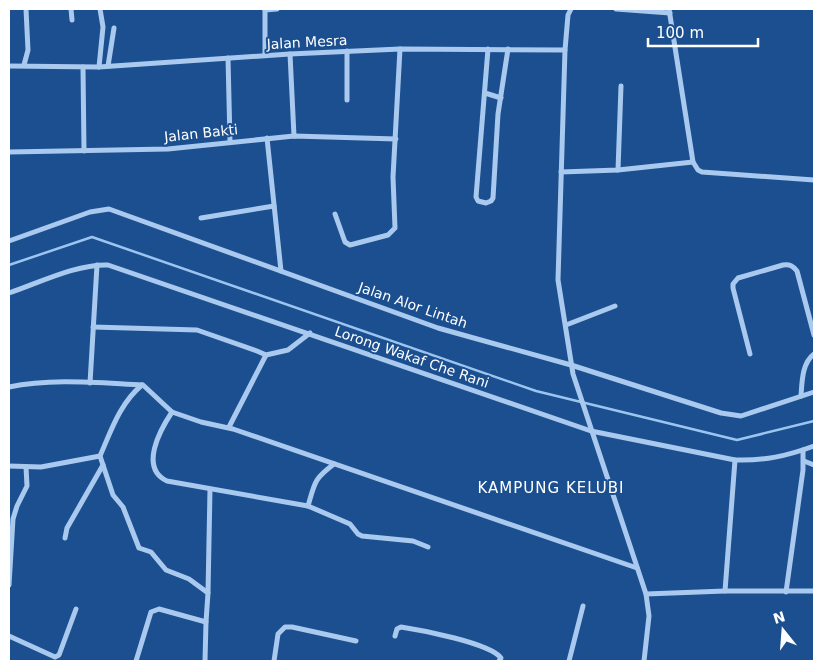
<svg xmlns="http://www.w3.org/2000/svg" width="823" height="670" font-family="'DejaVu Sans',sans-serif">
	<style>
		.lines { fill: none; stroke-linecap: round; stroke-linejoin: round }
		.stream { stroke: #9cc4f0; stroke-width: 2.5 }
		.minor { stroke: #a9c9ee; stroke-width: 5 }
		.labels { text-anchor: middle; stroke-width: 4; stroke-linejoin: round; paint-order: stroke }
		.street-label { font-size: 14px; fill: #fff; stroke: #1b4f8f }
		.neighbourhood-label { font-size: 15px; letter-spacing: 1px; fill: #fff; stroke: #1b4f8f }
	</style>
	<rect width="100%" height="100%" fill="#1b4f8f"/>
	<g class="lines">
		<polyline class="stream" points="9,265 92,237 536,391 737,440 814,421"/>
		<g class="minor">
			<polyline points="71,9 72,20"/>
			<polyline points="265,9 265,55"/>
			<polyline points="616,9 670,13"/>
			<polyline points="669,9 693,162 698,170 702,172 814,180"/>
			<polyline points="265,10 277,9"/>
			<polyline points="488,49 476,197 478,201 486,203 491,201 493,198 498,114 508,49"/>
			<polyline points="565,50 558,280 573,374 646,594 649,616 644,661"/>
			<polyline points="347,51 347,100"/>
			<polyline points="290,54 294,136"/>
			<polyline points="228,58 230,141"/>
			<polyline points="24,65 28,50 26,9"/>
			<polyline points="9,66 99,67 290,54 400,49 565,50 568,15 571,9"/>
			<polyline points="108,66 114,28"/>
			<polyline points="83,67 84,151"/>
			<polyline points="99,67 103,27 100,9"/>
			<polyline points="485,93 501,98"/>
			<polyline points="267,138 281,271"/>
			<polyline points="9,152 168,149 294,136 396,139"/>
			<polyline points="618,170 621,86"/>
			<polyline points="561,172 618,170 693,162"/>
			<polyline points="335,214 345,242 350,245 388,235 395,228 393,177 400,49"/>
			<polyline points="201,218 274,206"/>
			<polyline points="9,241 90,212 109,209 438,328 571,365 721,413 741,416 814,392"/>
			<path d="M9,293c30,-10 67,-29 99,-28l483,166 144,29c29,1 52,-4 79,-14"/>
			<polyline points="566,325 615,306"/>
			<polyline points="93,327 197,330 257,351 266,355 229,427"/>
			<path d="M750,354l-17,-66v-4l5,-6 45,-13c7,-1 10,1 14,6l17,64"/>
			<polyline points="266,355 288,350 310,333"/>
			<polyline points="90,383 97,265"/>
			<path d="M9,387c43,-9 90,-4 134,-2l29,27 29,10 32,7 404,139"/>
			<path d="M801,396c1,-14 1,-33 13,-42"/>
			<path d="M172,412c-12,18 -33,56 -5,69l141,25 42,18 8,10 4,2 51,5 15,6"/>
			<polyline points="100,456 113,495 123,507 139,548 151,552 166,570 189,579 208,593 206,622 159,609 151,612 136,661"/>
			<polyline points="804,461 814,465"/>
			<path d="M9,466l32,1 59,-11c11,-25 20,-53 42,-71"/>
			<path d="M308,506c7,-24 6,-27 26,-42"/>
			<polyline points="65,538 67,528 103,465"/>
			<polyline points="9,585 13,519 17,506 27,486 26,467"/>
			<polyline points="725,591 735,460"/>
			<polyline points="786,592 803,470 803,450"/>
			<polyline points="208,593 210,489"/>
			<polyline points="646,594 725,591 814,591"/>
			<polyline points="9,636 55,657 59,655 76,609"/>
			<path d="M395,636l2,-7 4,-2c20,3 89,16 100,31l-2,3"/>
			<polyline points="205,661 206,622"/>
			<polyline points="274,661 278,634 285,627 292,627 356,641"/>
			<polyline points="569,661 583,606"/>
		</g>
	</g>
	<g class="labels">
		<g class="street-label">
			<text transform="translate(307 42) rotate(-3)" y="5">Jalan Mesra</text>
			<text transform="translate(201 133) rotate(-6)" y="5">Jalan Bakti</text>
			<text transform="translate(413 305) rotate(19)" y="5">Jalan Alor Lintah</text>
			<text transform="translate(412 357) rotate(19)" y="5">Lorong Wakaf Che Rani</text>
		</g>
		<g class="neighbourhood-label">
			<text x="551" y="493">KAMPUNG KELUBI</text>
		</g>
	</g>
	<rect width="823" height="670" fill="none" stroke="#ffffff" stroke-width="20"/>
	<g transform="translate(783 630) rotate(343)" stroke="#1b4f8f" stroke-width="4" paint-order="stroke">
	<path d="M0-4L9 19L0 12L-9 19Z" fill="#ffffff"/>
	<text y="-8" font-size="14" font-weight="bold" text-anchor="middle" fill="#ffffff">N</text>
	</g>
	<path d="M648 38v8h110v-8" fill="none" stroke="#ffffff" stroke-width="2.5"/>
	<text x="656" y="38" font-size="15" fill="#ffffff" stroke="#1b4f8f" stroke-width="4" paint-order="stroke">100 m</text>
</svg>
